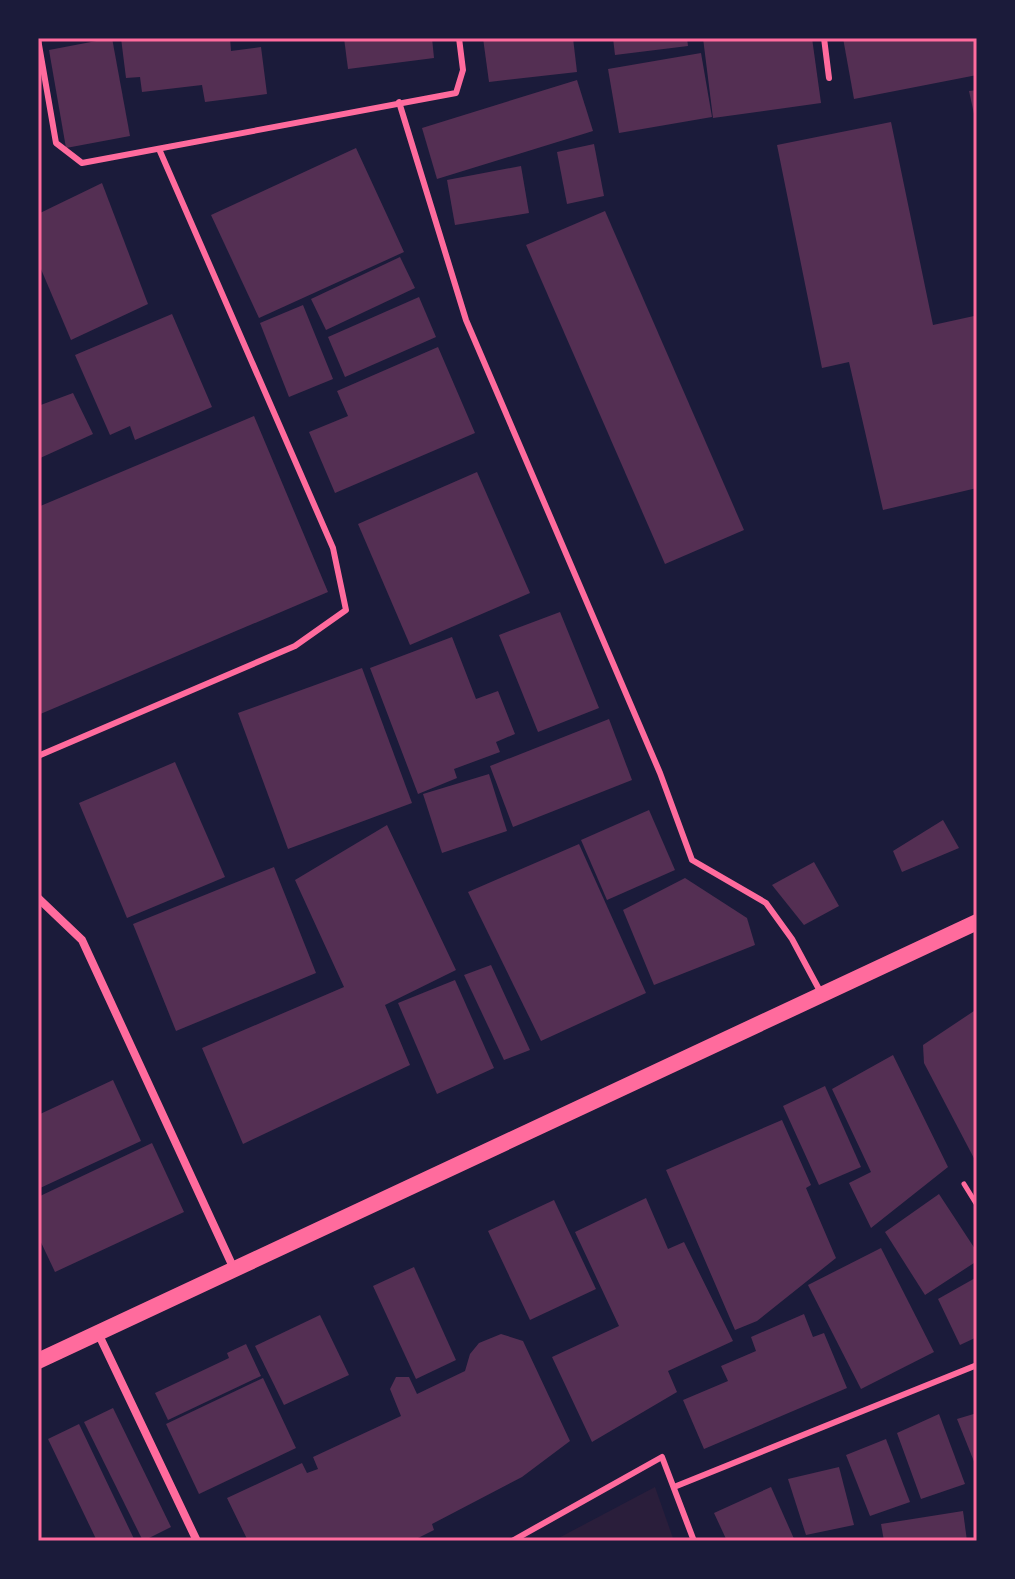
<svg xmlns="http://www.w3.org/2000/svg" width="1015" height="1579" font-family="Raleway,sans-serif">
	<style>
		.green { fill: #2a1e3b }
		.building { fill: #542f53 }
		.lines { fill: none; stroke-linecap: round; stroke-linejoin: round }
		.path { stroke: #ff6b9d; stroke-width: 5 }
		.service { stroke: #ff6b9d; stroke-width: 6 }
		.minor { stroke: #ff6b9d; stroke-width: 8 }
		.secondary { stroke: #ff6b9d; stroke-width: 16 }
		.neatline { fill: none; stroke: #ff6b9d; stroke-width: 3 }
	</style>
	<rect width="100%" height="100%" fill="#1b1b3a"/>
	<polygon class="green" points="655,1487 674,1541 553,1541"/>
	<g class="building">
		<polygon points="112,38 130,136 66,148 49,50"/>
		<polygon points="121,38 230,38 231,51 261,47 267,94 205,102 202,85 142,92 140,77 126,78"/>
		<polygon points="344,38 432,38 434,58 348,69"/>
		<polygon points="483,38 573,38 577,72 489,82"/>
		<polygon points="613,38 687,38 688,46 615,55"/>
		<polygon points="703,38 812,38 821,103 713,118"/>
		<polygon points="843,38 977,38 977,75 854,99"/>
		<polygon points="701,53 712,117 619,133 608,69"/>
		<polygon points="577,80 593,131 437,179 422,128"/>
		<polygon points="977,90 977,123 976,123 969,91"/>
		<polygon points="891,122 933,325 974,316 977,331 977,488 883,510 849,362 822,368 777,145"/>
		<polygon points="594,144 604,196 567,204 557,152"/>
		<polygon points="356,148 404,252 259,318 211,215"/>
		<polygon points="521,166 529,213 455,225 447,180"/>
		<polygon points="102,183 148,304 71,340 38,262 38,214"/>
		<polygon points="605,211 744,530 665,564 526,245"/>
		<polygon points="400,257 415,288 326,330 311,299"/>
		<polygon points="419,297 436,337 345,377 328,337"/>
		<polygon points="303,305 333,379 289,397 260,323"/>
		<polygon points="172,314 212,407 135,440 130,426 110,435 75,355"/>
		<polygon points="438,347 475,433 335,493 309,432 348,416 337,391"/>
		<polygon points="73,393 93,434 38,459 38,406"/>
		<polygon points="254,416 328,592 38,715 38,507"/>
		<polygon points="477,472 530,593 410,645 358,524"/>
		<polygon points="560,612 599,708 538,732 499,635"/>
		<polygon points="452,637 476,699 498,691 515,734 496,742 500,752 454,769 457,778 418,794 370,668"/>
		<polygon points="362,668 412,803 288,849 238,713"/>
		<polygon points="609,719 632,780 513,827 490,766"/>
		<polygon points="175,762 225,877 127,918 79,803"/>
		<polygon points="489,774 507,831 442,853 423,794"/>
		<polygon points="649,810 675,870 607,900 581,840"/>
		<polygon points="943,820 959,848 902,872 893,851"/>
		<polygon points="387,825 456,970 385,1005 410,1065 243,1144 202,1048 344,987 295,880"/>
		<polygon points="579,844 646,993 541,1041 468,892"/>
		<polygon points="814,862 839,906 804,925 772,885"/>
		<polygon points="274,867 316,973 176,1031 133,924"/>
		<polygon points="685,878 747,918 755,945 654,985 623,910"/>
		<polygon points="491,965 530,1050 504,1060 464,975"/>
		<polygon points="455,980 494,1068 437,1094 398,1003"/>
		<polygon points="977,1009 977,1164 924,1063 923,1045"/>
		<polygon points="893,1055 948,1167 871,1228 849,1183 871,1172 832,1089"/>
		<polygon points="113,1080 141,1141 38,1189 38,1115"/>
		<polygon points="825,1086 861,1167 819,1185 783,1106"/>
		<polygon points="782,1120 811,1185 806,1188 836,1258 757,1321 735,1330 666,1170"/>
		<polygon points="152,1143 184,1212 55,1272 38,1236 38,1197"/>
		<polygon points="939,1194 977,1252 977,1261 925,1295 885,1232"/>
		<polygon points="646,1198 668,1249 684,1242 733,1341 668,1371 677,1392 592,1442 552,1357 619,1326 575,1232"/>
		<polygon points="554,1200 596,1289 530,1320 488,1231"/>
		<polygon points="881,1248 934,1352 861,1389 808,1285"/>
		<polygon points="414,1267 456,1360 416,1379 373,1286"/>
		<polygon points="977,1277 977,1337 960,1345 938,1299"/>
		<polygon points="804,1314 813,1337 824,1333 847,1388 704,1449 683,1400 728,1381 721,1366 756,1351 751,1337"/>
		<polygon points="320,1315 349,1375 284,1405 255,1346"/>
		<polygon points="501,1334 523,1341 570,1441 522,1477 432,1524 434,1530 412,1541 248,1541 227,1498 302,1463 307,1473 318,1469 313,1457 401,1416 390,1389 396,1377 409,1377 417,1394 465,1371 470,1354 479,1343"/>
		<polygon points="246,1344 261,1376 168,1420 155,1393 229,1358 227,1353"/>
		<polygon points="263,1378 296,1448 199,1494 166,1424"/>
		<polygon points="113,1408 171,1527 143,1541 84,1422"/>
		<polygon points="977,1413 977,1469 957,1419"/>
		<polygon points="939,1414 965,1484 921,1499 897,1433"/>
		<polygon points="79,1424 135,1541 97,1541 48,1439"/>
		<polygon points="886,1439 910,1502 870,1516 846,1455"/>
		<polygon points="839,1467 854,1525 806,1535 788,1479"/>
		<polygon points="771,1487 795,1541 727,1541 714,1513"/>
		<polygon points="963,1511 967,1541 884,1541 881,1524"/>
	</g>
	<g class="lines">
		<polyline class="path" points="964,1184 977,1205"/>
		<g class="service">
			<polyline points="824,38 829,78"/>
			<polyline points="38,39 56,143 82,163 456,93 463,70 459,38"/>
			<polyline points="399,102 466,320 660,773 692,860 766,903 792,939 821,993"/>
			<polyline points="38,756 295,646 346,610 333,548 159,149"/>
			<polyline points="674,1487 977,1365"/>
			<polyline points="512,1541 662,1457 694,1541"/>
		</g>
		<g class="minor">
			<polyline points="38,898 82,940 234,1269"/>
			<polyline points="98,1333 197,1541"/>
		</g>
		<polyline class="secondary" points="38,1361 977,922"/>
	</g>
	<rect width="1015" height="1579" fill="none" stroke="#1b1b3a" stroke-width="80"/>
	<rect x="40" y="40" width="935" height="1499" class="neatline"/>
</svg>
